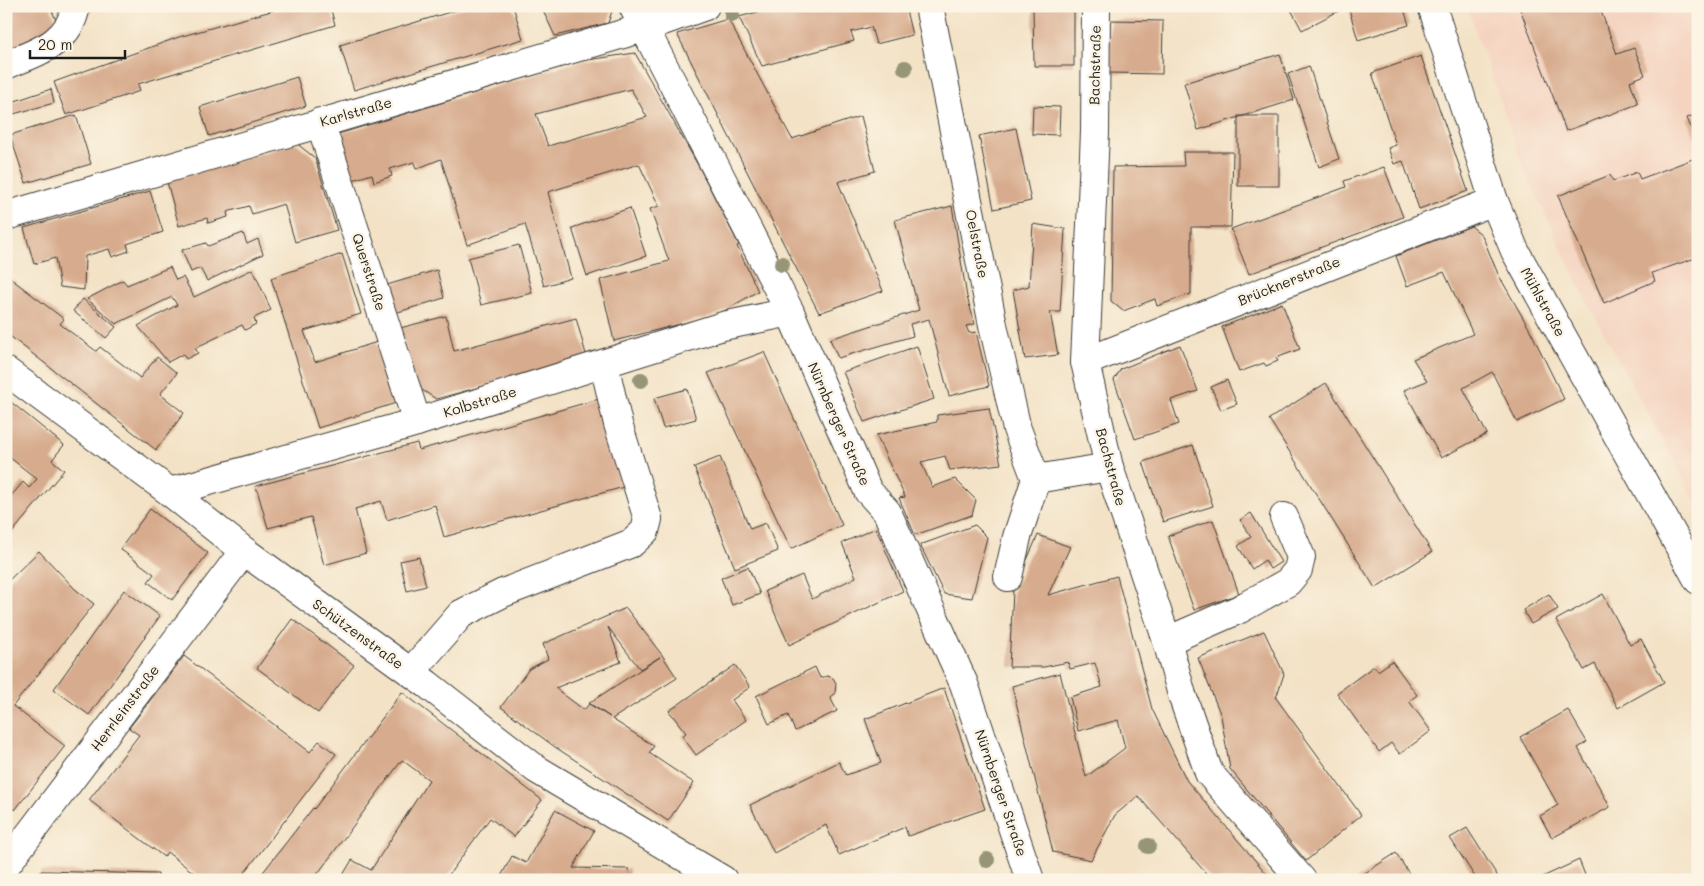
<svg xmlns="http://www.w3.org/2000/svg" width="1704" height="886" font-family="Mali,sans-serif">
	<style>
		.built { fill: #f4d3c0 }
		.building { fill: #d7ab8d; fill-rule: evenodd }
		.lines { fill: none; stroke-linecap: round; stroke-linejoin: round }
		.minor-casing { stroke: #3c3a36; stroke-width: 30 }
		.minor { stroke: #fff; stroke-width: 28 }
		.tree { fill: #979577 }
		.labels { text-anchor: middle; stroke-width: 5; stroke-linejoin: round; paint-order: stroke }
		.street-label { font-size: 14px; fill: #1c1c1c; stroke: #fcf5e5 }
	</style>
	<rect width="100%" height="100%" fill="#fcf5e5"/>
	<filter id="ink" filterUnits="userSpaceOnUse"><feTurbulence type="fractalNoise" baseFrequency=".02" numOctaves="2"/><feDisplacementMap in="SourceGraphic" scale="10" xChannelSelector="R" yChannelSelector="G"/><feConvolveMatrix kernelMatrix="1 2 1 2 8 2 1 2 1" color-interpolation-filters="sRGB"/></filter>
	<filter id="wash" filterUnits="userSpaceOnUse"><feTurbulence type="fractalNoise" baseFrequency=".0096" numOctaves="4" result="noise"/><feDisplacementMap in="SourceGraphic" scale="20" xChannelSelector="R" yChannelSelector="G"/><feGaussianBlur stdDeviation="1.12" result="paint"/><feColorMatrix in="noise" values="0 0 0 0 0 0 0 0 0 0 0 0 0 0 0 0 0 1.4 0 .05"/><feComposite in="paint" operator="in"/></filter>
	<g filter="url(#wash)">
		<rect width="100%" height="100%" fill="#f3e2c6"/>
		<polygon class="built" points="1467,6 1698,6 1698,506 1586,300 1524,169"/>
		<g id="blocks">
			<g class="building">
				<polygon points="6,6 50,6 60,30 6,50"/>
				<polygon points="289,6 330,6 335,25 138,84 140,91 66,115 54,82 179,37"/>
				<polygon points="470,6 513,6 523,39 354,90 340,45"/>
				<polygon points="541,6 609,6 612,11 608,23 555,36"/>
				<polygon points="779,6 905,6 912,35 876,44 871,27 851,32 854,41 762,66 739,17"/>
				<polygon points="1033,6 1074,6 1074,66 1034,66"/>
				<polygon points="1289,6 1348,6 1302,30"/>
				<polygon points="1348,6 1403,6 1409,25 1358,40"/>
				<polygon points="1519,6 1599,6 1617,54 1634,48 1645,75 1630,81 1638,104 1566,131"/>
				<polygon points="728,19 792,139 861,116 875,171 838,182 883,291 819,313 677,34"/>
				<polygon points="1110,20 1163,21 1162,74 1109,73"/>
				<path d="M635,53l64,114 40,78 -2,1 21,45 -39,23 -105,27 -14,-61 69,-19 -19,-52 9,-3 -20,-42 -91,28 23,86 -27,8 -19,-62 -58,21 -26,-86 -25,10 -2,-7 -24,7 2,7 -18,6 -2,-8 -26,8 -8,-48 243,-73zM631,89l16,28 -99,29 -12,-32z"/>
				<polygon points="1280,54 1294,100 1198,130 1184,83"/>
				<polygon points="1421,56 1468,191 1419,209 1403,161 1394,164 1388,148 1396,145 1372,73"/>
				<polygon points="1309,66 1339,159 1319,167 1288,74"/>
				<polygon points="297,77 306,106 209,136 200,107"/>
				<polygon points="51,89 54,103 6,116 6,104"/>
				<polygon points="1033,106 1060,107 1059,135 1032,134"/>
				<polygon points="1698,114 1698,145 1687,118"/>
				<polygon points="76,115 91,164 26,183 10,135"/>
				<rect x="1238" y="116" width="41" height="70"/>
				<polygon points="1016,128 1031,201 994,209 979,136"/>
				<polygon points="296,143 315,158 337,230 295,242 284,204 252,214 249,206 227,212 228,217 208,223 207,218 179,226 167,182"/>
				<polygon points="1183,152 1233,152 1231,227 1191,227 1191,294 1157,306 1155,299 1123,311 1111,301 1113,167 1184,166"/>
				<polygon points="1698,157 1698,257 1652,273 1655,281 1604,303 1558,196 1610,175 1613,181 1637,172 1640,179"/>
				<polygon points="1384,167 1403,217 1249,274 1231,229 1346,187 1344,181"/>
				<polygon points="6,179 11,194 6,195"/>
				<polygon points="150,191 163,232 127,244 129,251 112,257 109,249 85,256 84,290 60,287 55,258 34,264 24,228"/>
				<polygon points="952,206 967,297 975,324 966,326 969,333 976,332 989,386 949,396 929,319 910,324 913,336 838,358 830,339 919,310 895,220"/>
				<polygon points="630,208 646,256 587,276 572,228"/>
				<polygon points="1033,224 1065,229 1060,312 1050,312 1058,355 1025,359 1013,290 1029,286"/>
				<polygon points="1471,226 1482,235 1498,274 1530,330 1564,399 1517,422 1492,372 1463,388 1487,434 1441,458 1404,390 1427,381 1413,359 1473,334 1444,272 1407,286 1396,256"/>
				<polygon points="243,233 247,244 258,239 263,254 207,281 200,268 191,272 182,250 206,243 208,246"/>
				<polygon points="519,245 532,293 481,305 468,258"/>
				<polygon points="342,254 361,314 304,331 315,362 377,342 396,403 318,428 271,278"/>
				<polygon points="170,267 176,280 183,277 194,297 253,269 271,310 254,318 256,324 245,330 242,325 195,348 198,353 186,359 183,354 168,362 138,326 177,305 172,297 116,324 87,299 123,280 127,285"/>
				<polygon points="437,270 444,298 395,313 387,285"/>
				<polygon points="6,275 64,319 60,324 96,351 100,347 140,378 157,357 177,373 160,394 184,413 156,450 6,333"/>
				<polygon points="83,299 116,327 106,338 73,311"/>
				<polygon points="1282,303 1300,349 1276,358 1278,361 1266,366 1264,363 1239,372 1222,327"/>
				<polygon points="446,316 454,351 576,318 587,358 436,399 416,386 400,328"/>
				<polygon points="1180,345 1198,391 1171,400 1179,424 1135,439 1114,380 1121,369"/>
				<polygon points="917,346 934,399 864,422 843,372"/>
				<polygon points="764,352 842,525 791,549 708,373"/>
				<polygon points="1227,380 1237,404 1221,410 1211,387"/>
				<polygon points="1326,383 1432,552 1375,588 1269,419"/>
				<polygon points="687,389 696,419 663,428 654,398"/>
				<polygon points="606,397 631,485 444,537 435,505 387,520 381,501 355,509 366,553 324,565 311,517 268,528 256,486 417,443 419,450"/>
				<polygon points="6,398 64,445 52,460 64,470 6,540 6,502 23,482 29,488 37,479 9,457 6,460"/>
				<polygon points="989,408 1001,464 950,470 945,456 921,462 932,487 955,479 976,500 972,515 915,535 899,498 905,497 876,435 937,422 937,415"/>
				<polygon points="1193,445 1213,506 1163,522 1143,462"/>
				<polygon points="720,457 750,529 766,523 778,551 735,568 694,467"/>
				<polygon points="150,509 208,553 172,600 148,582 154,574 120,549"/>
				<polygon points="1251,513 1281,562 1270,569 1265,560 1252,569 1238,546 1251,537 1240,520"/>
				<polygon points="1213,520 1239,594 1194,610 1168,536"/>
				<polygon points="975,525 987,537 972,598 944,594 920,545"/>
				<polygon points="876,528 903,591 789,645 765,591 802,575 812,599 856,577 842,543"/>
				<polygon points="1038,535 1070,547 1048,595 1117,576 1152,709 1187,781 1272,880 1212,880 1138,796 1115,815 1091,860 1053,852 1012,686 1060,673 1086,777 1125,748 1118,720 1078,731 1070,697 1102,687 1095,663 1070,669 1068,662 1044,667 1009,667 1013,591"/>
				<polygon points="39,551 75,589 94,604 13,706 65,746 15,810 6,803 6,583"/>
				<polygon points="419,557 426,586 407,591 400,561"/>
				<polygon points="748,567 760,594 732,605 721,578"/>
				<polygon points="124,590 160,616 89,715 54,689"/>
				<polygon points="1549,594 1558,609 1531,624 1523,610"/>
				<polygon points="1603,594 1630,645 1641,639 1664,682 1618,708 1595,664 1584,670 1556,620"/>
				<path d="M626,608l36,47 15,23 -65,41 42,27 -5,7 45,30 -26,38 -113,-74 -54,-40 28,-38 19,-10 -5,-15zM608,627l32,42 20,-12 -71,46 21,14 -21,-13 -5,6 -29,-22 66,-26z"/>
				<polygon points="292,619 354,665 318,713 257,668"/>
				<polygon points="1264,631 1284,674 1276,698 1361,815 1306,861 1230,769 1221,716 1198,658"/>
				<polygon points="184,656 310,752 319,741 336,754 239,880 203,880 167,852 164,857 89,800 139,735 129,728"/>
				<polygon points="1392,661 1417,695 1409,701 1431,731 1400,754 1391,743 1379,752 1337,693 1374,666 1378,671"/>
				<polygon points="735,665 750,687 732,700 746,720 696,755 682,736 686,733 669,711"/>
				<polygon points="815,667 820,678 827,676 833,678 836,683 835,693 830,697 837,711 795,731 788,715 769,724 756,696"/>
				<polygon points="944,688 985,809 908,836 905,827 839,855 826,825 774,853 750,805 839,762 846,775 881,763 865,719"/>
				<polygon points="402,692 542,800 514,837 490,818 445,880 340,880 352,860 371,870 429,780 402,760 313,880 257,880 313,808 314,809"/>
				<polygon points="1568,710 1587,742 1578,748 1610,807 1552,838 1540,816 1558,805 1520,737"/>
				<polygon points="555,810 594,831 573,868 629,869 628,880 499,880 512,856 526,863"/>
				<polygon points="1467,828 1500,880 1471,880 1475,877 1450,838"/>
				<polygon points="1396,853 1413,880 1354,880"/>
				<polygon points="1579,860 1587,880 1536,880"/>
				<polygon points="41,871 158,874 158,880 41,880"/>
			</g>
		</g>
	</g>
	<g filter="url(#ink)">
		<use href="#blocks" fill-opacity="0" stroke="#3c3a36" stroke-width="1"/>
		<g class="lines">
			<defs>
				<g id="minor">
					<polyline points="633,6 790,312 868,491 887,512 964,684 1030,880"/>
					<polyline points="929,6 993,325 1017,429 1036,479 1017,537 1008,577"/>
					<polyline points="1096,6 1095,132 1085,362 1109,467 1167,641 1182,695 1209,773 1302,880"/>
					<polyline points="1432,6 1494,201 1515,251 1698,580"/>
					<path d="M6,65c31,-13 63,-21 70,-59"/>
					<polyline points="320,122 417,422"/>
					<polyline points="6,216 643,28 705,6"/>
					<polyline points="1085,362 1494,201"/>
					<polyline points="6,371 170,492 244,551 427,684 536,769 723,880"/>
					<polyline points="1036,479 1109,467"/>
					<polyline points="170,492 417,422 723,326 790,312"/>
					<polyline points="1167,641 1240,609 1288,582 1298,570 1301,557 1284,517"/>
					<polyline points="411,672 461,614 503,593 632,543 645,531 648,519 618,424 604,364"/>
					<polyline points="6,865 244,551"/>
				</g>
			</defs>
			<use href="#minor" class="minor-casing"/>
			<use href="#minor" class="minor"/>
		</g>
		<g class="tree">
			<circle cx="732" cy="14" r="8"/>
			<circle cx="905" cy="68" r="8"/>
			<circle cx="782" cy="264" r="8"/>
			<circle cx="641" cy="380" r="8"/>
			<circle cx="1148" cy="846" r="8"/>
			<circle cx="987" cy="860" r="8"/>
		</g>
	</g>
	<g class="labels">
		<g class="street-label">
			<text transform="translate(1095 65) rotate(-89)" y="5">Bachstraße</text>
			<text transform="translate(356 112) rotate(-16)" y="5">Karlstraße</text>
			<text transform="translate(977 244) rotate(79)" y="5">Oelstraße</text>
			<text transform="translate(369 272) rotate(72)" y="5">Querstraße</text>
			<text transform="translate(1289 281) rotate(-22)" y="5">Brücknerstraße</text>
			<text transform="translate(1543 302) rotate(61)" y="5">Mühlstraße</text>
			<text transform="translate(480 402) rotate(-17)" y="5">Kolbstraße</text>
			<text transform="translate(839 424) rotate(66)" y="5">Nürnberger Straße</text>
			<text transform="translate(1111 467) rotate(75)" y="5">Bachstraße</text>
			<text transform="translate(358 634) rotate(36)" y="5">Schützenstraße</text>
			<text transform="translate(125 708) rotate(-53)" y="5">Herrleinstraße</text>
			<text transform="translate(1001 793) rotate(71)" y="5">Nürnberger Straße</text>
		</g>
	</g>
	<rect width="1704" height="886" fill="none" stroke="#fcf5e5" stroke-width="25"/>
	<path d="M30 50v8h95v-8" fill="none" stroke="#1c1c1c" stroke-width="2.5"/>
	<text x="38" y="50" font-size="15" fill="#1c1c1c" stroke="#fcf5e5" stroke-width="4" paint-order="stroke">20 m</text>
</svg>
